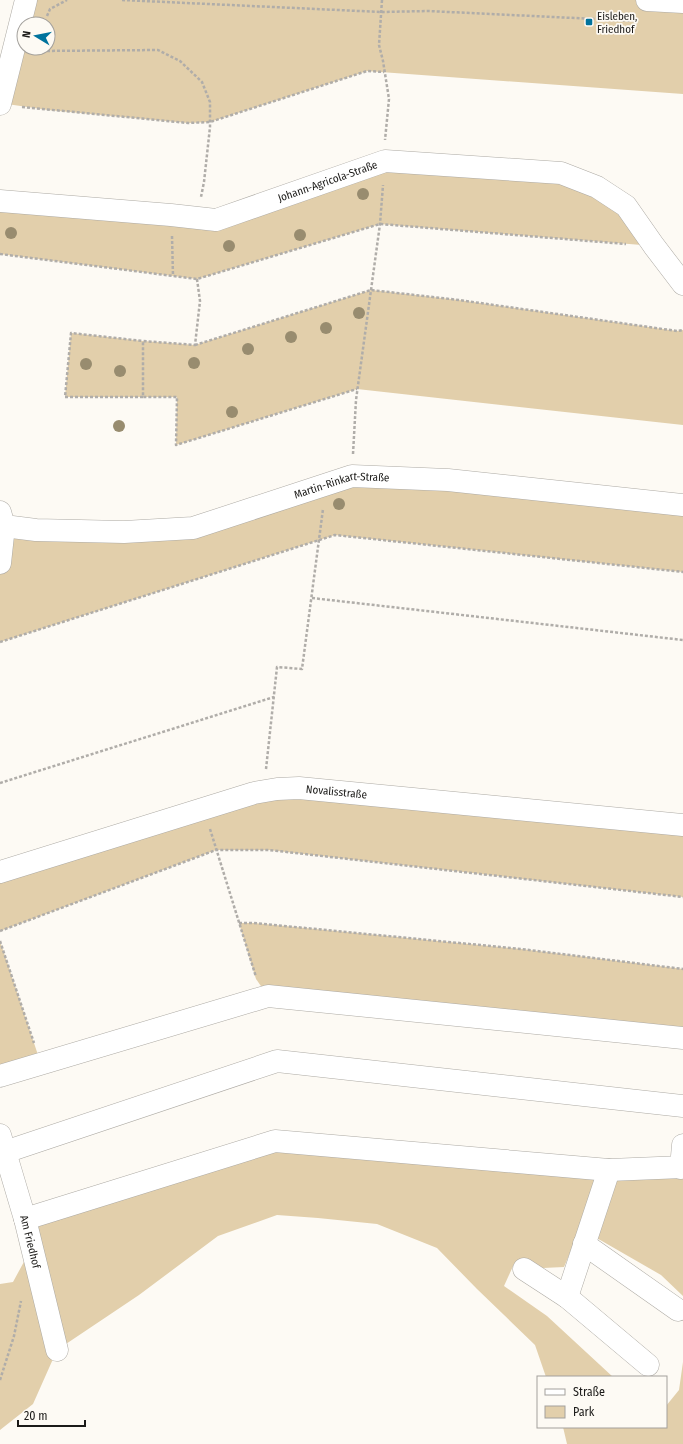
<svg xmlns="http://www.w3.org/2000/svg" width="683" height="1444" font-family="'Fira Sans Condensed',sans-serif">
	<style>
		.green { fill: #e2cfab; fill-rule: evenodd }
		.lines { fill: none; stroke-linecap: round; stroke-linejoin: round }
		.minor-casing { stroke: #adaaa4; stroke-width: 23 }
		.path { stroke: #b0ada9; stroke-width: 2.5; stroke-dasharray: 3 2; stroke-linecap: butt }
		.minor { stroke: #fff; stroke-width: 22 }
		.tree { fill: #988c6f }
		.poi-dot { fill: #00739d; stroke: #fdfaf4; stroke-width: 1.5 }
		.labels { text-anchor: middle; stroke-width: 3.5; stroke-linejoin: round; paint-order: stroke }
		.poi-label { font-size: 11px; fill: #1b1a18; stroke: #fdfaf4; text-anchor: start }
		.street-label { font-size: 11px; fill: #1b1a18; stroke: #fdfaf4 }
	</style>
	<rect width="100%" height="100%" fill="#fdfaf4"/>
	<g class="green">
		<path d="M26,0h621l36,2v92l-316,-23 -157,51 -22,1 -140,-13 -48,-7zM24,24h24v24h-24z"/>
		<polygon points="385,161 597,187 654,246 380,224 197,279 0,254 0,201 195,219"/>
		<polygon points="371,290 459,300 677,331 683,330 683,425 357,389 176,445 177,397 65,397 71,333 143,341 195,345"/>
		<polygon points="352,476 683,505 683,572 335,535 0,642 0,563 4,526 193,528"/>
		<polygon points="254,793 683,825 683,897 269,850 216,850 0,931 0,872"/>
		<polygon points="239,923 254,923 521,949 683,969 683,1038 268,996 256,979"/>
		<polygon points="0,941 41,1064 0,1076"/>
		<polygon points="275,1141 681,1168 683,1145 683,1296 661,1275 588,1233 575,1241 564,1267 543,1268 521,1258 514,1264 504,1286 547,1316 613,1377 546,1377 535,1345 477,1289 437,1248 377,1224 318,1218 277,1215 218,1236 139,1295 57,1350 33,1404 0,1430 0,1284 13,1282 32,1247 25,1219"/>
		<polygon points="683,1362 683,1444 567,1444 563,1427 666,1427 666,1406 679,1390"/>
	</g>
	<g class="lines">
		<defs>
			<g id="minor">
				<polyline points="647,0 683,2"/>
				<polyline points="0,104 26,0"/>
				<path id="s1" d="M0,201l171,14 45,5 169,-59 176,12 36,14 29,19 28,40 29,38"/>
				<polyline points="0,512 4,526 0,563"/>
				<path id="s2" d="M4,526l32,4 88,2 69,-4 159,-52 96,4 235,25"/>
				<path id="s3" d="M0,872l254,-79 23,-4 22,-1 384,37"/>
				<polyline points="0,1076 268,996 683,1038"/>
				<path id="s4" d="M0,1135l25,84 32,131"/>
				<polyline points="5,1152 277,1061 683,1106"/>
				<polyline points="681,1168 683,1145"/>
				<polyline points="25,1219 275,1141 609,1170 683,1167"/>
				<polyline points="584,1244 678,1310"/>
				<polyline points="524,1269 567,1297 648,1365"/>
				<polyline points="567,1297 609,1170"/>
			</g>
		</defs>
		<use href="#minor" class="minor-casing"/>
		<g class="path">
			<polyline points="122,0 381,12 428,11 637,21"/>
			<polyline points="382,0 379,45 383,61 389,99 385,140"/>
			<polyline points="47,16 50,9 67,0"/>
			<polyline points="37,51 158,50 180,61 202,82 210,102 210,127 204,182 201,197"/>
			<polyline points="22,107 188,123 210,122 367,71 384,72"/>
			<polyline points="172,236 173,276"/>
			<polyline points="0,254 197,279 380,224 626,244"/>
			<polyline points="197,279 200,301 195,345 143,341 143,397 177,397 176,445 357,389"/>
			<polyline points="195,345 371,290 459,300 677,331 683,330"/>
			<polyline points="143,397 65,397 71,333 143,341"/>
			<polyline points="353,454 356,400 380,224 383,185"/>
			<polyline points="312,598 683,640"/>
			<polyline points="0,642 335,535 683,572"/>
			<polyline points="266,769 277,667 302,669 323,509"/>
			<polyline points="0,783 274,697"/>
			<polyline points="210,829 256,977"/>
			<polyline points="239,923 254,923 521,949 683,969"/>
			<polyline points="0,931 216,850 269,850 683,897"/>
			<polyline points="0,941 34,1043"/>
			<polyline points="0,1380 14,1336 21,1301"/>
		</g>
		<use href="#minor" class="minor"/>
	</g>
	<g class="tree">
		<circle cx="363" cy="194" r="6"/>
		<circle cx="11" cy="233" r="6"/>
		<circle cx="300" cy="235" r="6"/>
		<circle cx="229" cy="246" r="6"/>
		<circle cx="359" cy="313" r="6"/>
		<circle cx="326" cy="328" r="6"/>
		<circle cx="291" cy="337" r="6"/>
		<circle cx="248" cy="349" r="6"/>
		<circle cx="194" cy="363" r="6"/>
		<circle cx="86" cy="364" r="6"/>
		<circle cx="120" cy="371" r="6"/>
		<circle cx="232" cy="412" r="6"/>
		<circle cx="119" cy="426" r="6"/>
		<circle cx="339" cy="504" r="6"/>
	</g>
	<rect class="poi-dot" x="585" y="18" width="8" height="8" rx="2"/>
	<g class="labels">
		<g class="poi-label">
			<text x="597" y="20">Eisleben,<tspan x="597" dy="13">Friedhof</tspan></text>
		</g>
		<g class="street-label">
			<text dy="4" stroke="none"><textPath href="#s1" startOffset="335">Johann-Agricola-Straße</textPath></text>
			<text dy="4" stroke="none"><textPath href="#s2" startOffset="345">Martin-Rinkart-Straße</textPath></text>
			<text dy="4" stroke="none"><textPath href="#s3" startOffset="349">Novalisstraße</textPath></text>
			<text dy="4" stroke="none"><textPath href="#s4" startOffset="111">Am Friedhof</textPath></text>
		</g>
	</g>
	<rect x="537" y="1376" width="130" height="52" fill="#fdfaf4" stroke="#a3a09c"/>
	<rect x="545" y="1389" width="20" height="6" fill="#ffffff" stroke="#a3a09c"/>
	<text x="573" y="1396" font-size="12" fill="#1b1a18">Straße</text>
	<rect x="545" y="1406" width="20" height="12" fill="#e2cfab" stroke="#a3a09c"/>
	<text x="573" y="1416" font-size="12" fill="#1b1a18">Park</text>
	<g transform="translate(36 36) rotate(280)"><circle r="19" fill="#fdfaf4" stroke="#a3a09c"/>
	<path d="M0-3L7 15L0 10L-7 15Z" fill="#00739d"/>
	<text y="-6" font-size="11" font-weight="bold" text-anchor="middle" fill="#1b1a18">N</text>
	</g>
	<path d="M18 1420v6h67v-6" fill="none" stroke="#1b1a18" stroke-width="2"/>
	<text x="24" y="1420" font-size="12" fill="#1b1a18" stroke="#fdfaf4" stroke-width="3" paint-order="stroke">20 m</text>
</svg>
